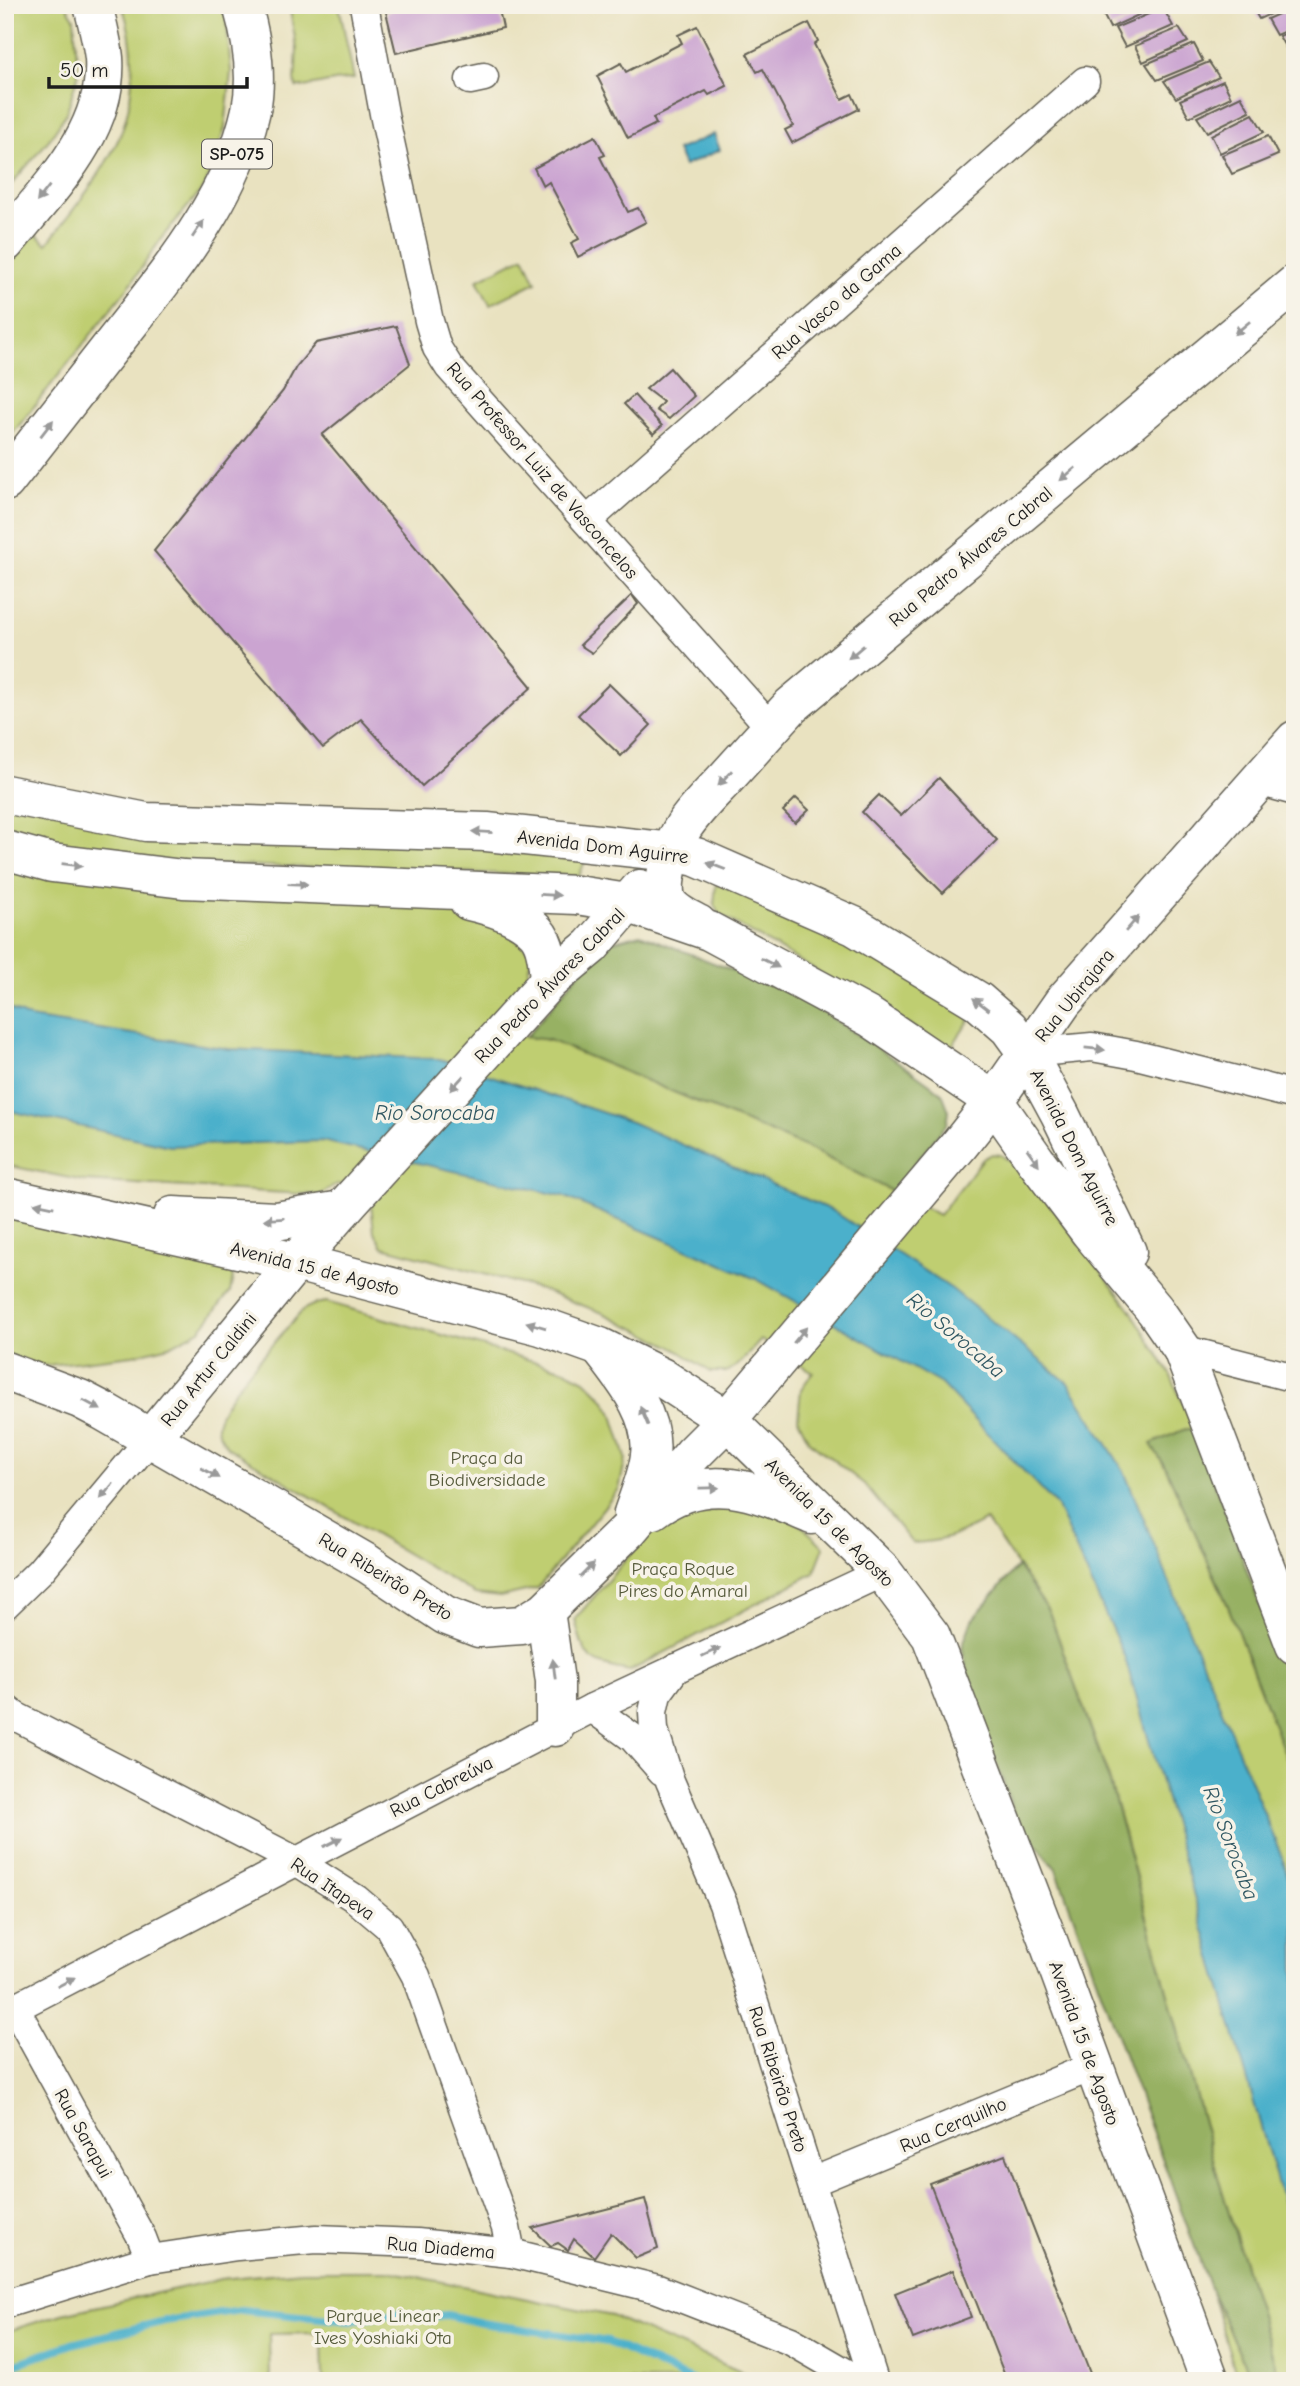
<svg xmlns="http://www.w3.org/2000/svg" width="1300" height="2386" font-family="'Comic Neue',sans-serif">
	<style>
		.green { fill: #bfce71; stroke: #6e7546; stroke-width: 2 }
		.forest { fill: #97b163; stroke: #5a6640; stroke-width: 2 }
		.water { fill: #4cb0cb; stroke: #346674; stroke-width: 2 }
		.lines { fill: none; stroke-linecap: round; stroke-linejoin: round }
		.stream { stroke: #4cb0cb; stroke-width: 8 }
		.building { fill: #cba4d1 }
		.minor-casing { stroke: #646155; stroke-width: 31 }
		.secondary-casing { stroke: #646155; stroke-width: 41 }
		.motorway-casing { stroke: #646155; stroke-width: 41 }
		.minor { stroke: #fff; stroke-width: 28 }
		.secondary { stroke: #fff; stroke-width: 38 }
		.motorway { stroke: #fff; stroke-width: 38 }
		.oneway { fill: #999 }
		.labels { text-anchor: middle; stroke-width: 7; stroke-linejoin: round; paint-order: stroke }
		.shield { fill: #f7f3e8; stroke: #5e5c59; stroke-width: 2 }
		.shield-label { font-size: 18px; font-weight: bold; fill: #1c1c1c }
		.street-label { font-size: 19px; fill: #1c1c1c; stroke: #f7f3e8 }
		.park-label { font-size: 19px; fill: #555a3a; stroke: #f7f3e8 }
		.water-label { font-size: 21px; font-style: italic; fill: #2f5762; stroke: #f7f3e8 }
	</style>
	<rect width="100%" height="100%" fill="#f7f3e8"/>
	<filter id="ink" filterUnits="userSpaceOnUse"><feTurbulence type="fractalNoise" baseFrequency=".0143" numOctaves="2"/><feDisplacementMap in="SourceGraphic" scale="14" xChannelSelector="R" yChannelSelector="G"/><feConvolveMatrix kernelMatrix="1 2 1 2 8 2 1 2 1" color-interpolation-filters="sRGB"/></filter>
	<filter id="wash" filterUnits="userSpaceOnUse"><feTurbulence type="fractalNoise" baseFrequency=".00686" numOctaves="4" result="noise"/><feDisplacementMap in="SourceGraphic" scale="28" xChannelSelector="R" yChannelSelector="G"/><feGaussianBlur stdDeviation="1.57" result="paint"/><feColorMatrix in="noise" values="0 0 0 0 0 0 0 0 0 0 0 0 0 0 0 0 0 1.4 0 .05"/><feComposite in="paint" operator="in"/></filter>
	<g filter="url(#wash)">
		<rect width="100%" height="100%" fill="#e9e2c0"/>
		<g class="green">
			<polygon points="5,5 66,5 74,18 78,75 66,114 48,141 5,192"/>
			<path d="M122,5h103l6,67 -6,56 -20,58 -42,50 -33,49 -125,158v-234l42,35c23,-30 47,-59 65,-92 24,-42 26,-102 10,-147z"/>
			<path d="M289,5h50l15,74c-16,-1 -50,10 -58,8l-1,-5 2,-33z"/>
			<polygon points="524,256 536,282 490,305 477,280"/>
			<polygon points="5,802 468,843 586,859 579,876 173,863 51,846 5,834"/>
			<path d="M5,865l404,38 74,10 49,40 -6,28 -45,49 68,10 259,108 131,67 44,-56 9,-5 9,1 25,18 104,136 40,65 24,54 -11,2 -31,15 14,23 62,138 67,174v601h-15l-62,-204 -109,-399 -60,-166 -63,-92c-31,16 -37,21 -74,23l-48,-59 -55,-43 -11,-22 3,-30 12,-17 -52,-32 -23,25 -12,7h-15l-40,-26 -68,-33 -67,-25 -153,-41 -9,-15 -3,-29 7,-9 -41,-10 -17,11 -236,-14 -79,-16z"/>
			<polygon points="716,884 769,900 975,1012 950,1049 719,914 714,905"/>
			<polygon points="5,1217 205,1260 229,1268 233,1277 230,1292 200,1330 170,1346 133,1355 41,1366 5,1354"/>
			<path d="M326,1302l239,68 20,10 17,17 10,15 14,46 -7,31 -81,99 -38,9 -25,-3 -248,-147c-3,-6 -9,-13 -10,-19 -3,-24 70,-99 87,-119l11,-5z"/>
			<path d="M724,1507l45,1 33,18 22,21 -10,26 -184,98c-41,-7 -46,-12 -55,-52l76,-89z"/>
			<polygon points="301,2271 388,2271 612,2316 762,2381 323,2381 322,2333 269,2334 270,2381 5,2381 5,2332 62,2314 221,2279"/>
			<polygon points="1211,2291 1252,2381 1238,2381"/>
		</g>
		<g class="forest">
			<polygon points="640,934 800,997 909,1069 942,1093 949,1111 947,1123 893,1192 808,1148 549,1040 526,1037 582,969 610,942"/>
			<polygon points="1194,1428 1295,1700 1295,1780 1228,1606 1166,1468 1151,1444 1183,1430"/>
			<polygon points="1018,1566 1049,1612 1110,1783 1218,2177 1280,2381 1252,2381 1211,2291 1056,1869 1016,1819 974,1699 962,1647 972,1620"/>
		</g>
		<g class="water">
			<polygon points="714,134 720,150 684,166 677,150"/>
			<polygon points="5,1007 30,1018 229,1049 440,1059 631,1122 833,1211 952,1289 1068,1383 1124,1471 1282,1857 1295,1901 1295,2244 1125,1658 1056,1505 941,1384 756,1279 563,1196 322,1141 170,1146 5,1110"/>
		</g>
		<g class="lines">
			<polyline class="stream" points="5,2368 72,2344 165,2321 241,2310 350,2321 397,2313 423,2317 447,2315 482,2323 608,2342 693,2381"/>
		</g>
		<g id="blocks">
			<g class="building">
				<polygon points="402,5 498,5 503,28 396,53 386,12 403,8"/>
				<polygon points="1119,5 1155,5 1156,7 1110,28 1102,12"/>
				<polygon points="1251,5 1290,5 1259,19"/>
				<polygon points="1163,8 1173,26 1125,47 1115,28"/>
				<polygon points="1292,8 1295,13 1295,27 1276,35 1267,19"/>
				<polygon points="809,23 818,41 814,44 842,99 852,94 859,109 792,143 785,130 793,126 763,69 757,72 747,54"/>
				<polygon points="697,26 727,86 709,95 706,91 653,118 656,124 628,138 597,76 621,63 626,72 682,43 678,35"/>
				<polygon points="1179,28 1188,42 1143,62 1135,46"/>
				<polygon points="1295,30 1295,52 1290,55 1279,36"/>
				<polygon points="1194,44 1203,61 1157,80 1146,64"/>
				<polygon points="1209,62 1219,77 1176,98 1164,81"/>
				<polygon points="1223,81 1231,97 1189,117 1180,100"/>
				<polygon points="1241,96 1250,111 1207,132 1197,117"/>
				<polygon points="1253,114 1264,132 1220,153 1211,135"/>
				<polygon points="595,136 605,155 600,157 628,212 638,208 646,222 578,257 571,243 579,239 549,182 543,186 534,168"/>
				<polygon points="1268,136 1278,155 1232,174 1222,155"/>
				<polygon points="396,326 410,364 322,435 532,687 422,786 361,719 323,748 154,551 283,391 296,367 316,343"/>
				<polygon points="670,368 694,396 669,419 656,410 663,402 646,389"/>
				<polygon points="634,395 662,426 653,434 624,404"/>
				<polygon points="632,595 638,604 592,653 580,645"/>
				<polygon points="609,684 651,725 621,756 578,715"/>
				<polygon points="939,778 997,840 943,893 862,812 879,795 901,816"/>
				<polygon points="796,798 809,810 795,823 783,811"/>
				<polygon points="1005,2155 1093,2381 1007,2381 930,2184"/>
				<polygon points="645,2199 658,2249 636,2258 611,2233 594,2257 574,2239 568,2250 558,2243 551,2246 532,2228"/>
				<polygon points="953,2270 971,2317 913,2339 895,2293"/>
			</g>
		</g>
	</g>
	<g filter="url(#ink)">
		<use href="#blocks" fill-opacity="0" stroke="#646155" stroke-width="2"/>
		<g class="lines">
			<defs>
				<g id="minor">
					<polyline points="364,5 385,119 429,321 437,348 449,367 771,728"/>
					<polyline points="470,80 484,77"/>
					<polyline points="587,521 1085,81"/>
					<polyline points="1258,781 1295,791"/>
					<polyline points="1027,1053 1092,1047 1136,1055 1295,1095"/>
					<polyline points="1182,1349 1295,1378"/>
					<polyline points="5,1605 40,1571 151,1438"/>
					<polyline points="676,1668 657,1694 653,1712 654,1730 670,1781 723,1904 874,2381"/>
					<polyline points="5,1708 15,1716 296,1861 356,1899 389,1927 416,1976 506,2228 511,2253"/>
					<polyline points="592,1708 633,1738 662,1771"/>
					<polyline points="15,2008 142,2238 150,2259"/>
					<polyline points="5,2013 592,1708 883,1572"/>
					<polyline points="812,2182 1094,2066"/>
					<polyline points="5,2304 150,2259 237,2246 316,2239 417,2243 511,2253 658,2289 791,2341 860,2381"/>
				</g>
				<g id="secondary">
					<polyline points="5,794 146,822 487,832 672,852 696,857 854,926 978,1001 1009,1028 1027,1053 1060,1114 1127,1252"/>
					<polyline points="5,850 52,863 183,879 577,895 627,903 709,931 871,1018 994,1101 1036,1161 1090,1232 1155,1310 1182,1349 1295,1645"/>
					<path d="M469,901c22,5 51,14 67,31 11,12 12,33 13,49"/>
					<path d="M698,924c-11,-6 -28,-13 -32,-26 -5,-18 8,-57 18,-72 12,-18 28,-33 42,-48 22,-24 43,-48 65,-72l504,-422"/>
					<polyline points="5,1197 296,1262 541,1326 600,1347 661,1377 727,1420 883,1572 931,1636 1047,1938 1210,2381"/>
					<polyline points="173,1216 276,1221 342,1210"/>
					<path d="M601,1349c23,30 54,66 49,106 -2,20 -11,40 -17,58"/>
					<polyline points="5,1371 80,1399 103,1411 368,1564 445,1615 479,1628 522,1625 545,1611 629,1529 693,1454 727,1420 960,1144 994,1101 1063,1002 1295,740"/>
					<polyline points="151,1438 296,1262 349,1202 549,981 591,946 640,889"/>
					<path d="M653,1510c54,-41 103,-19 159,5"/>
					<polyline points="545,1611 555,1681 555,1727"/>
				</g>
				<g id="motorway">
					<path d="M5,243c43,-54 104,-111 99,-185 -2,-18 -7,-36 -11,-53"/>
					<path d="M5,482c38,-48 75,-96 112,-143 54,-69 115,-141 134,-229 7,-35 1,-71 -9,-105"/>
				</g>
			</defs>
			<use href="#minor" class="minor-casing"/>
			<use href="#secondary" class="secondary-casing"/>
			<use href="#motorway" class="motorway-casing"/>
			<use href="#minor" class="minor"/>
			<use href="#secondary" class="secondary"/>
			<use href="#motorway" class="motorway"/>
		</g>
		<defs><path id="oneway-solid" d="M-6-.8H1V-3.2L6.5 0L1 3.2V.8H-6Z" transform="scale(1.75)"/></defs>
		<g class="oneway">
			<use href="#oneway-solid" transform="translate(43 194) rotate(128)"/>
			<use href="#oneway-solid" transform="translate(198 229) rotate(-56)"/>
			<use href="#oneway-solid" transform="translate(1242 328) rotate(140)"/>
			<use href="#oneway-solid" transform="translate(47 428) rotate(-52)"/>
			<use href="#oneway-solid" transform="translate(1068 474) rotate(140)"/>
			<use href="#oneway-solid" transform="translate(856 652) rotate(140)"/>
			<use href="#oneway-solid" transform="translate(725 778) rotate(132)"/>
			<use href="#oneway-solid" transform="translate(482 832) rotate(-177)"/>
			<use href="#oneway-solid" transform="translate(72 865) rotate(7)"/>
			<use href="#oneway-solid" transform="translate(716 866) rotate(-159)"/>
			<use href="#oneway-solid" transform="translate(298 884) rotate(2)"/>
			<use href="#oneway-solid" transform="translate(550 895) rotate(3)"/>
			<use href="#oneway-solid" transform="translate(1132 924) rotate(-49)"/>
			<use href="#oneway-solid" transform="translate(770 963) rotate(27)"/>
			<use href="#oneway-solid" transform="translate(981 1004) rotate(-143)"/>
			<use href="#oneway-solid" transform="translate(1095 1049) rotate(6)"/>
			<use href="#oneway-solid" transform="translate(457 1083) rotate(132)"/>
			<use href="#oneway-solid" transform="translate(1033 1157) rotate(54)"/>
			<use href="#oneway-solid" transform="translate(44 1205) rotate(-169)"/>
			<use href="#oneway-solid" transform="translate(274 1219) rotate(177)"/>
			<use href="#oneway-solid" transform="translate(536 1325) rotate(-164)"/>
			<use href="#oneway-solid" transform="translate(800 1335) rotate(-50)"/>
			<use href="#oneway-solid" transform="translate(92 1405) rotate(29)"/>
			<use href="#oneway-solid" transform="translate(644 1416) rotate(-113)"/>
			<use href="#oneway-solid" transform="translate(210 1473) rotate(30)"/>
			<use href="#oneway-solid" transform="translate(709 1488) rotate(-1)"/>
			<use href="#oneway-solid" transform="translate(107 1491) rotate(130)"/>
			<use href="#oneway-solid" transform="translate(587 1570) rotate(-45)"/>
			<use href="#oneway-solid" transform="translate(711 1652) rotate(-25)"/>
			<use href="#oneway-solid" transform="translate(554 1669) rotate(-97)"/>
			<use href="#oneway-solid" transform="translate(333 1842) rotate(-27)"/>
			<use href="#oneway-solid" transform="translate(66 1982) rotate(-28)"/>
		</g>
	</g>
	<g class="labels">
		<rect class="shield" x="202" y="139.5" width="70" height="29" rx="5"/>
		<g class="shield-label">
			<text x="237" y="160">SP-075</text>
		</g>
		<g class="street-label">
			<text transform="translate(836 301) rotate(-41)" y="7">Rua Vasco da Gama</text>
			<text transform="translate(543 470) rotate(49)" y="7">Rua Professor Luiz de Vasconcelos</text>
			<text transform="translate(970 556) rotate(-40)" y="7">Rua Pedro Álvares Cabral</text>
			<text transform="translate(603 846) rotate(7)" y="7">Avenida Dom Aguirre</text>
			<text transform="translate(549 985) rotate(-46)" y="7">Rua Pedro Álvares Cabral</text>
			<text transform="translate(1074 995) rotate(-51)" y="7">Rua Ubirajara</text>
			<text transform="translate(1075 1147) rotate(63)" y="7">Avenida Dom Aguirre</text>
			<text transform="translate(315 1268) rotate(14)" y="7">Avenida 15 de Agosto</text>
			<text transform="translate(208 1369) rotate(-51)" y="7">Rua Artur Caldini</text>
			<text transform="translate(830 1522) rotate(45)" y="7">Avenida 15 de Agosto</text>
			<text transform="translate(386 1576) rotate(31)" y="7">Rua Ribeirão Preto</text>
			<text transform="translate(441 1786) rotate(-27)" y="7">Rua Cabreúva</text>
			<text transform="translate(333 1888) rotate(34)" y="7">Rua Itapeva</text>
			<text transform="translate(1085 2043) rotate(70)" y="7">Avenida 15 de Agosto</text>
			<text transform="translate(779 2079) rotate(72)" y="7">Rua Ribeirão Preto</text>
			<text transform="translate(953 2124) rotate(-23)" y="7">Rua Cerquilho</text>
			<text transform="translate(84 2133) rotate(61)" y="7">Rua Sarapui</text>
			<text transform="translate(441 2247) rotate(5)" y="7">Rua Diadema</text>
		</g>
		<g class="park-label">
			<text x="487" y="1464">Praça da<tspan x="487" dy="22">Biodiversidade</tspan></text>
			<text x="683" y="1575">Praça Roque<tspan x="683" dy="22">Pires do Amaral</tspan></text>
			<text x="383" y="2322">Parque Linear<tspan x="383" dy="22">Ives Yoshiaki Ota</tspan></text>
		</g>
		<g class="water-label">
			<text x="435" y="1120">Rio Sorocaba</text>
			<text transform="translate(956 1335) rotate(40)" y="7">Rio Sorocaba</text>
			<text transform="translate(1231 1843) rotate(69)" y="7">Rio Sorocaba</text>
		</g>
	</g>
	<rect width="1300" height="2386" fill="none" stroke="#f7f3e8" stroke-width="28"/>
	<path d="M49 77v10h198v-10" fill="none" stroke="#1c1c1c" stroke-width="3.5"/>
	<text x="60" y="77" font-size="21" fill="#1c1c1c" stroke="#f7f3e8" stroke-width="5" paint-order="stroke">50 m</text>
</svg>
